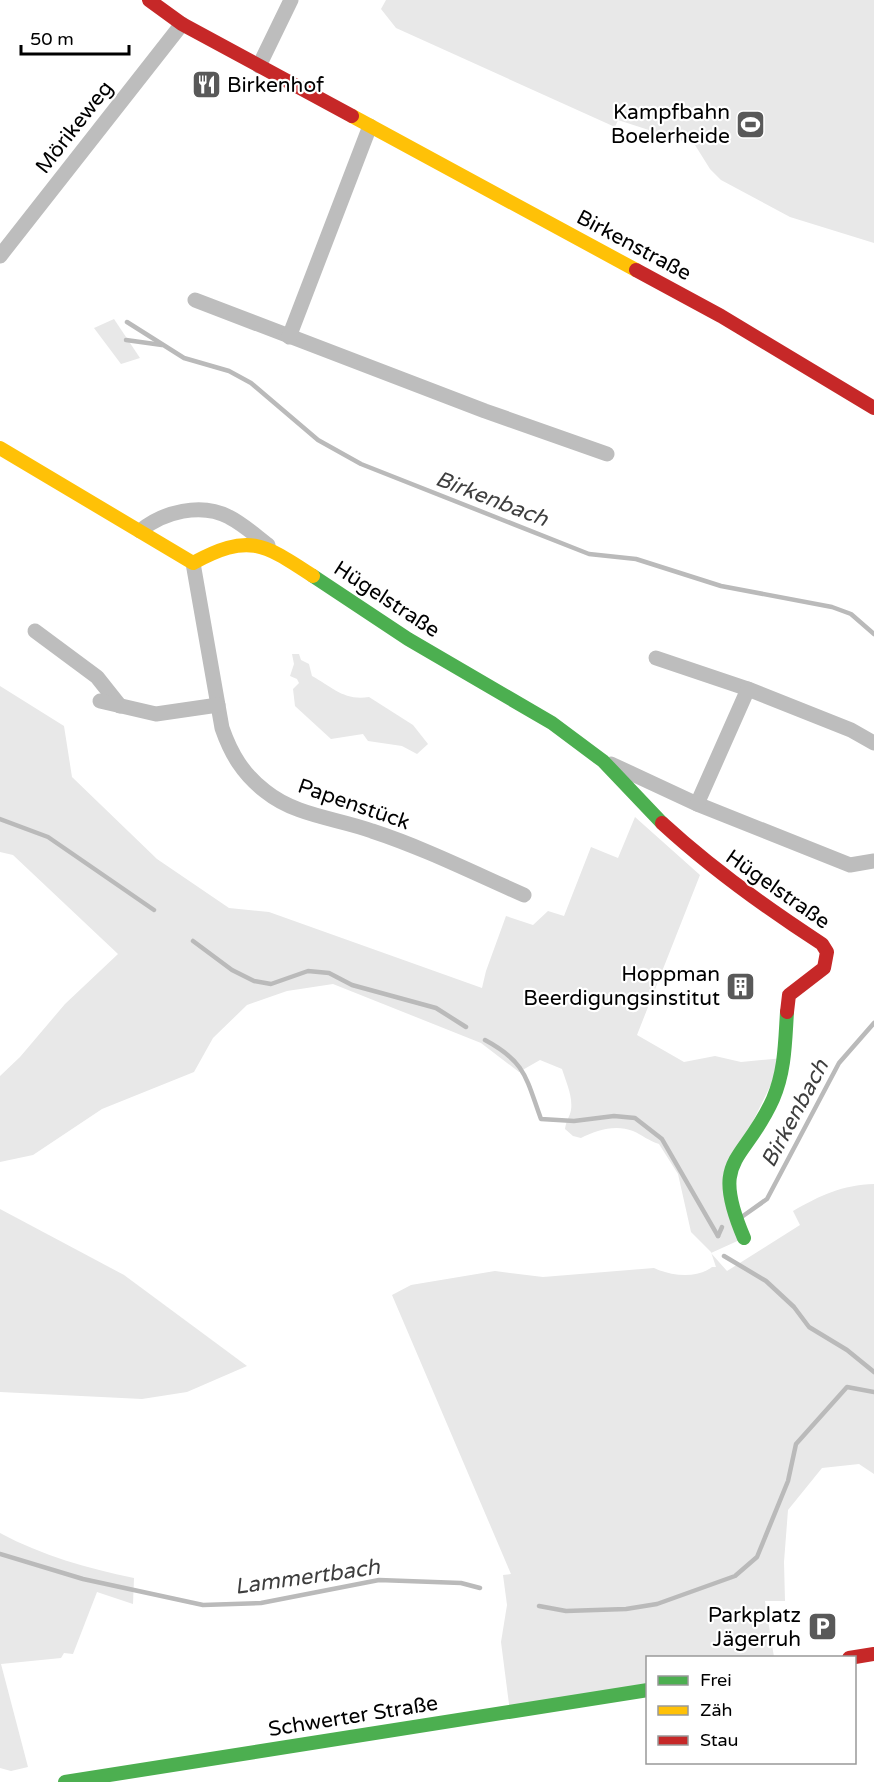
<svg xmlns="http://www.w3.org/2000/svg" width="874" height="1782" font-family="'Varela Round',sans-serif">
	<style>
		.green { fill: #e8e8e8 }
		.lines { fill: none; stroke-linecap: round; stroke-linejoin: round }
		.stream { stroke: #bababa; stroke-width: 4.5 }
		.street { stroke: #bdbdbd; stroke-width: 15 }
		.fast { stroke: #4caf50; stroke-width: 14 }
		.slow { stroke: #ffc107; stroke-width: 14 }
		.jam { stroke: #c62828; stroke-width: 14 }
		.labels { text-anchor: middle; stroke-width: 4.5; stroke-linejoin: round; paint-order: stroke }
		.poi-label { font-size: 21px; fill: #000; stroke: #fff; text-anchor: end }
		.street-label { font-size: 21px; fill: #000; stroke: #fff }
		.water-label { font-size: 22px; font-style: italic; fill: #3e3e3e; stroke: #fff }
	</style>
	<rect width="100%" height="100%" fill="#fff"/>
	<g class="green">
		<polygon points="386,0 874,0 874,243 790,217 721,180 710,169 695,145 618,120 615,127 396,28 381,9"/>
		<polygon points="114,319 140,358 121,364 94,328"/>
		<path d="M292,654h7l2,6 8,4 3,12c20,11 32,25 57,21l44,28 15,19 -11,10 -15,-8 -34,-5 -5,-7 -32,5 -36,-33 -2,-17 6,-6 -2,-4 -7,-3 4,-12z"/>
		<path d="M0,686l64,40 8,51 85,82 72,49 40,4 213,76 4,-17 20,-55 27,9 15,-14 16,5 27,-69 27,11 17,-41 65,58 -63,160 47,27 31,-6 26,6 43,-4 -53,108 13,72 -33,15 16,18 73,-46 -7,-14c28,-16 49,-26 81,-27v290l-15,-10 -37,4 -34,42 -4,52 1,39h-20l9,56 -126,1 -1,32 -137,22 -9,-70 6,-37 -4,-30 8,-1 -119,-279 19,-10 84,-14 48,6 111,-9c17,8 43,11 58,-1h4l-5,-15 -20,-20 -13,-58 -19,-30c-10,-3 -17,-9 -26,-13 -17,-7 -37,-1 -52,7l-8,-2 -8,-7c1,-8 5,-13 6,-19 2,-14 -5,-28 -9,-41l-22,-9 -21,12 -38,-29 -148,-59 -46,7 -40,14 -34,33 -19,34 -92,37 -69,46 -33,7v-86l20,-19 45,-53 53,-50 -105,-99 -13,-3z"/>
		<polygon points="0,1209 124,1275 247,1366 187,1392 142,1399 0,1392"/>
		<path d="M0,1533c43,23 87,35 134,45l-1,26 -36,-12 -24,62 -9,-1 -3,5 -60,6 27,103 -17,4 -11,-3z"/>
	</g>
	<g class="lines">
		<g class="stream">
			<polyline points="127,322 184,358 229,371 251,383 318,440 361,464 589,554 636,559 721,586 832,607 851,614 874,634"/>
			<polyline points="126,340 162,345"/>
			<polyline points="0,819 48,837 154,910"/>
			<polyline points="193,941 232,970 254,981 271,984 308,971 329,973 352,985 436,1008 466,1027"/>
			<path d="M485,1040c41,22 41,38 56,79l33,2 40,-5 21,2 27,21 56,97"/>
			<polyline points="743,1216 767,1199 839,1063 874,1023"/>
			<polyline points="718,1236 722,1227"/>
			<polyline points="724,1256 766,1281 794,1307 809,1327 847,1350 874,1372"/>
			<polyline points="0,1554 83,1579 203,1605 261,1603 379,1580 461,1583 480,1588"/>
			<polyline points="539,1606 566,1611 626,1609 657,1604 735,1576 757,1557 788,1481 796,1444 847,1387 874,1392"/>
		</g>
		<g class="street">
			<polyline points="259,66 291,0"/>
			<polyline points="0,256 182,24"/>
			<polyline points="195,300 485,411 607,454"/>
			<polyline points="289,337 370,126"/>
			<path d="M140,531c23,-19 61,-29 89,-14 14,7 27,19 39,28"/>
			<path d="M193,563l29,165c9,26 21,46 43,63 31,25 71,27 107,40 52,17 102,42 152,64"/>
			<polyline points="35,631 97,677 120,706"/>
			<polyline points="656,658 748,689"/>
			<polyline points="100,701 156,714 218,705"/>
			<polyline points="611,764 697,804 850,865 874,861"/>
			<polyline points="697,804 748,689 851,730 874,743"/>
		</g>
		<g class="fast">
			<polyline points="313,576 408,639 552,723 603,761 662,823"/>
			<path d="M744,1238c-35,-82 0,-74 29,-139 12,-28 12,-56 14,-87"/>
			<polyline points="65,1782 648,1690"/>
		</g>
		<g class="slow">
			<polyline points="352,116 636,270"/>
			<path d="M0,448l193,115c56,-30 70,-20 120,13"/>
		</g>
		<g class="jam">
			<polyline points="149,0 182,24 352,116"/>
			<polyline points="636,270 721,316 874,408"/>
			<path d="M662,823c50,46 103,84 160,121l5,8 -3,16 -35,27 -2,17"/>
			<polyline points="849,1658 874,1654"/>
		</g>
	</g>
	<defs>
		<symbol id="restaurant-square" viewBox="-11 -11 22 22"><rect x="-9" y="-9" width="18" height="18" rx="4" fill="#595959" stroke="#fff"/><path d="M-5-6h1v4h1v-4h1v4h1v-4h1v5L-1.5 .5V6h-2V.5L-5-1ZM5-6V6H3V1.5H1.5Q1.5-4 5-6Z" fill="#fff"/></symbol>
		<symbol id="stadium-square" viewBox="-11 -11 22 22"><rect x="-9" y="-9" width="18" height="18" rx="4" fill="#595959" stroke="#fff"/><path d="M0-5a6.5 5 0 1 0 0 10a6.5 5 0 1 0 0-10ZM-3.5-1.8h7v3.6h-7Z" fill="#fff"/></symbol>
		<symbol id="building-square" viewBox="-11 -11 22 22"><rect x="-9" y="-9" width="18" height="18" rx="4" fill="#595959" stroke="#fff"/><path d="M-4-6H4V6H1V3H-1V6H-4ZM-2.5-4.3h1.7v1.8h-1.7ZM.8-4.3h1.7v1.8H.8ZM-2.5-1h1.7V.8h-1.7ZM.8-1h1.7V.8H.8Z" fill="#fff"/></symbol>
		<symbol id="parking-square" viewBox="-11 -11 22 22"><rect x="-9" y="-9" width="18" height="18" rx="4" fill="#595959" stroke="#fff"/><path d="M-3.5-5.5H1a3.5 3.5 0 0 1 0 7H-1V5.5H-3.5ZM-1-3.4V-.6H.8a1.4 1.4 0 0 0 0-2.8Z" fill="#fff"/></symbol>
	</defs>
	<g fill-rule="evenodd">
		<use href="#restaurant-square" x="190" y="68" width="33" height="33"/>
		<use href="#stadium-square" x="734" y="108" width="33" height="33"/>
		<use href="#building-square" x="724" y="970" width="33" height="33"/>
		<use href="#parking-square" x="806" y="1610" width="33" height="33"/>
	</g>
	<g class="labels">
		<g class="poi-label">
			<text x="227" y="92" text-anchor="start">Birkenhof</text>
			<text x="730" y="119">Kampfbahn<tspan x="730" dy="24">Boelerheide</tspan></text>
			<text x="720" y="981">Hoppman<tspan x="720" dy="24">Beerdigungsinstitut</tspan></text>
			<text x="801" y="1622">Parkplatz<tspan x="801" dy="24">Jägerruh</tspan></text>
		</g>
		<g class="street-label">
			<text transform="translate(74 127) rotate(-52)" y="7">Mörikeweg</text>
			<text transform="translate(634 245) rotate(28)" y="7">Birkenstraße</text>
			<text transform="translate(387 599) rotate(33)" y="7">Hügelstraße</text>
			<text transform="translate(354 804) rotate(19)" y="7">Papenstück</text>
			<text transform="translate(778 889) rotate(35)" y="7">Hügelstraße</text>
			<text transform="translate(353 1716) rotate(-9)" y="7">Schwerter Straße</text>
		</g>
		<g class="water-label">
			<text transform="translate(492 498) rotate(21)" y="8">Birkenbach</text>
			<text transform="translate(794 1113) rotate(-62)" y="8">Birkenbach</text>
			<text transform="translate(307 1576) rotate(-8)" y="8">Lammertbach</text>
		</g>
	</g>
	<rect x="646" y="1656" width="210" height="108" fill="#ffffff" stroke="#999999" stroke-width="1.5"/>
	<rect x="658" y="1676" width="30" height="9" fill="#4caf50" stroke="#999999" stroke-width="1.5"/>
	<text x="700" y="1686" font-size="18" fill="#000000">Frei</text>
	<rect x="658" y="1706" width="30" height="9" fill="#ffc107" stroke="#999999" stroke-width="1.5"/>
	<text x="700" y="1716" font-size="18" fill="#000000">Zäh</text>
	<rect x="658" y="1736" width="30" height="9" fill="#c62828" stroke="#999999" stroke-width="1.5"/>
	<text x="700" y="1746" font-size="18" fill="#000000">Stau</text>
	<path d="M21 45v9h108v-9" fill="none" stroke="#000000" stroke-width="3"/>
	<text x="30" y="45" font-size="18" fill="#000000" stroke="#ffffff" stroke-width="4.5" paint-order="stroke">50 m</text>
</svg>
